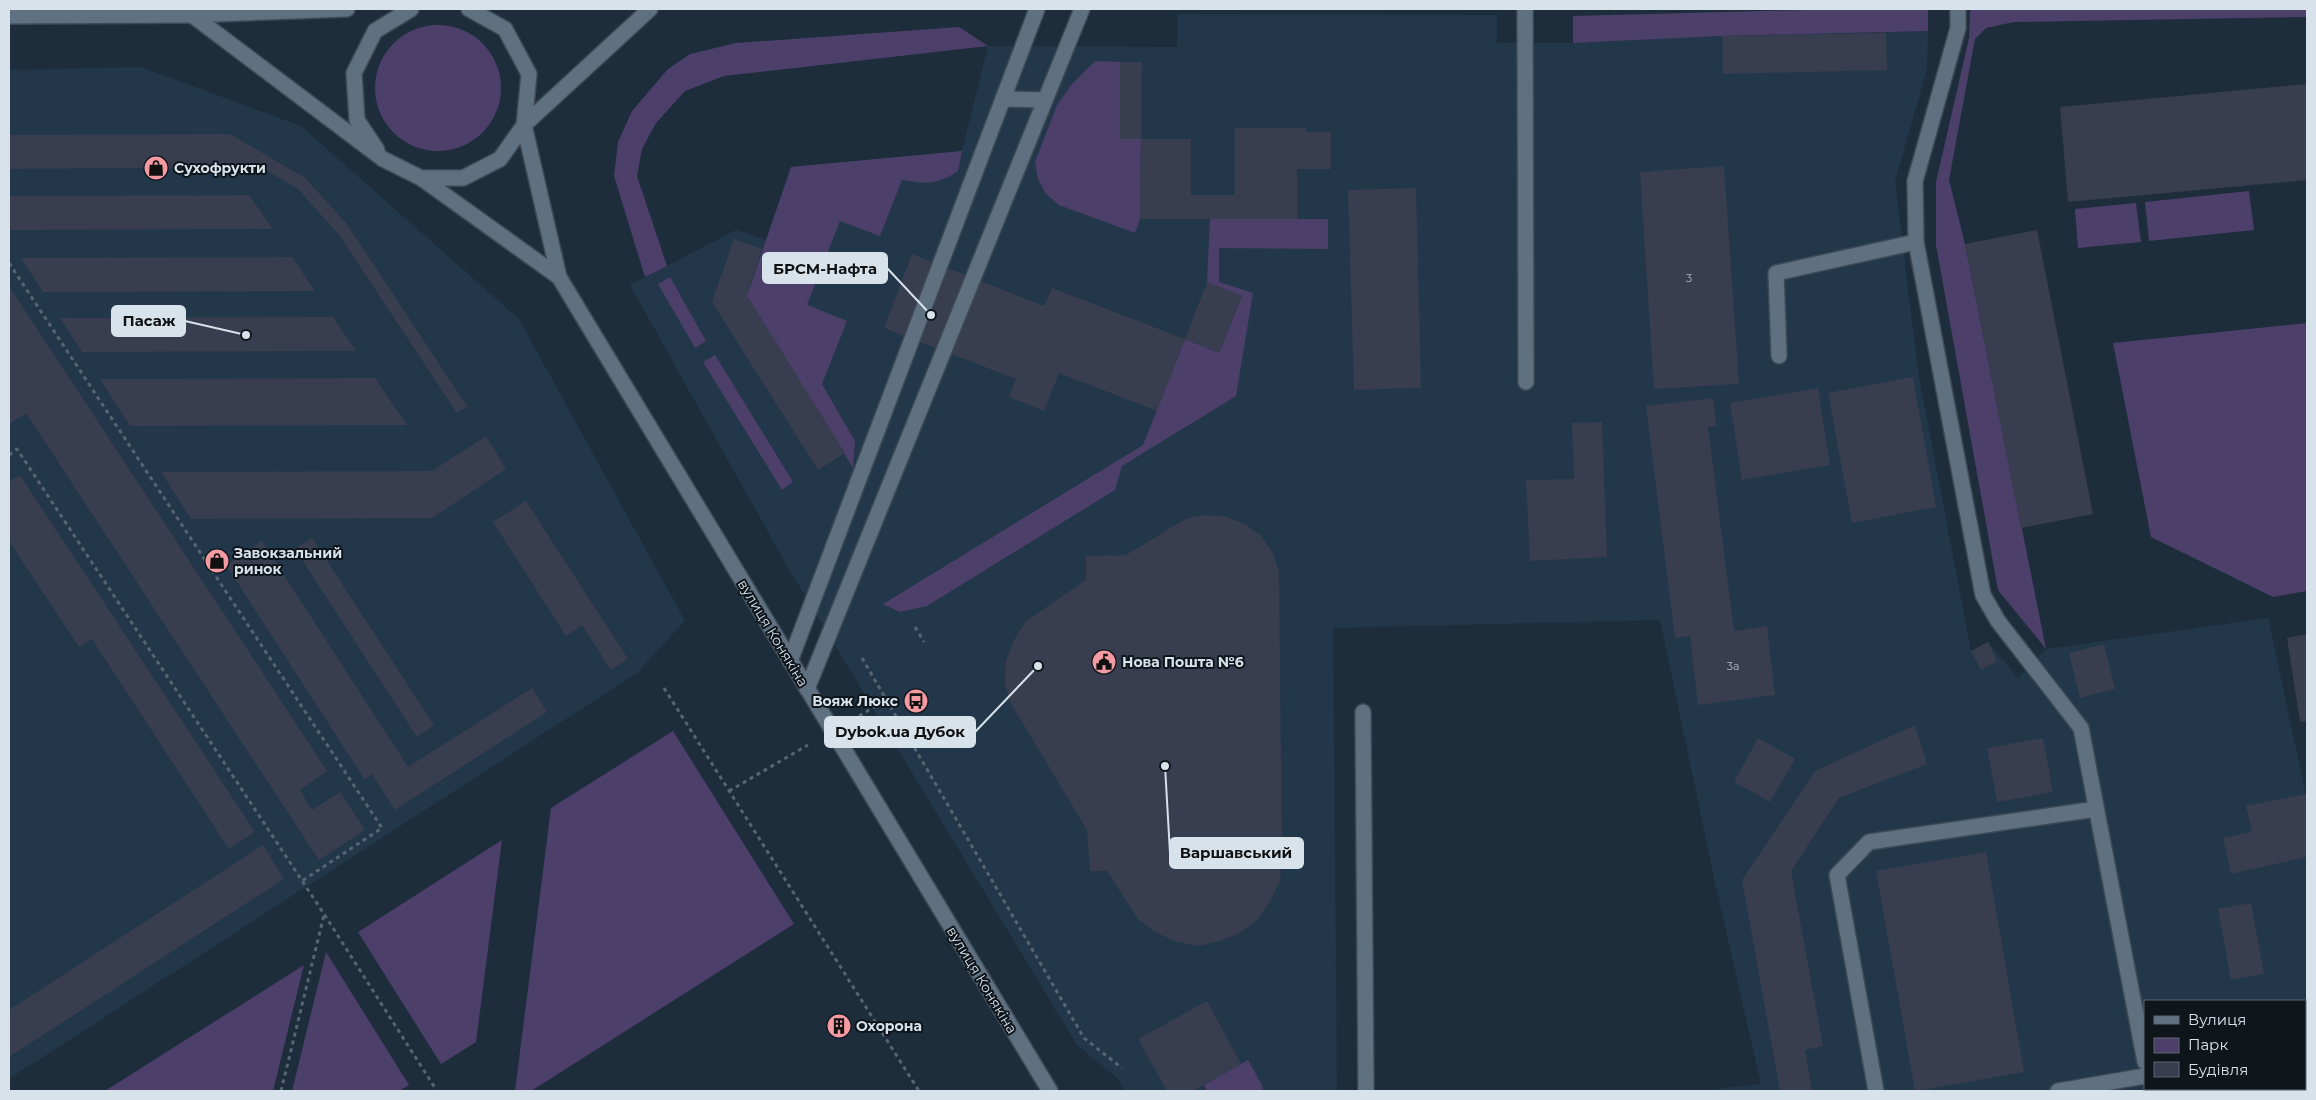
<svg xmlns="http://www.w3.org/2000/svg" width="2316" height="1100" font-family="Montserrat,sans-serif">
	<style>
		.built { fill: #23374a; fill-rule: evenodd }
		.green { fill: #4c3f6a }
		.building { fill: #383d50 }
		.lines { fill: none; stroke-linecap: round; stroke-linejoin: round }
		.service-casing { stroke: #3d4a56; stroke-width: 18 }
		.secondary-casing { stroke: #3d4a56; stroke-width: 18 }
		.path { stroke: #576572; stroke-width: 3; stroke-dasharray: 4 4; stroke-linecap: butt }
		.service { stroke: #5f7081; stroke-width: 15 }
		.secondary { stroke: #5f7081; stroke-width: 15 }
		.labels { text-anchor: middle; stroke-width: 4; stroke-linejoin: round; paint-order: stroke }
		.number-label { font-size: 11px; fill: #b0b9c4 }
		.poi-label { font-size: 14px; font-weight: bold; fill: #d8e2eb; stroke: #0e151b; text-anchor: start }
		.street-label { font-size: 14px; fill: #d8e2eb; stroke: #0e151b }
		.leader { fill: none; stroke: #d8e2eb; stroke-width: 2 }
		.callout-dot { fill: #d8e2eb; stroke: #0e151b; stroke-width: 2 }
		.callout { fill: #d8e2eb; stroke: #d8e2eb; stroke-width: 2 }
		.callout-label { font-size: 15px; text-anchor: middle; font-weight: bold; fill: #111 }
	</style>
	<rect width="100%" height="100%" fill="#1d2d3c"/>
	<g class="built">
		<path d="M1178,14l319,1v28h76l149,-7 206,-5 -1,38 -32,112 23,190 53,280 17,-9 30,36 28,-29 222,-31 39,182v291h-607l61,-7 -45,-197 -56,-267 -327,8 4,463h-212l-8,-13 -40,-33 -290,-479 -157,-281 106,-55 30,10 25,-73 171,-16 26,-105 189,1zM2145,1001h160v88h-160z"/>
		<polygon points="141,67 301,126 519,319 685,621 637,673 9,1079 9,70"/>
	</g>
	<g class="green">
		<polygon points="1842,9 1928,9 1928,31 1722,36 1573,43 1573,16"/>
		<polygon points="1970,9 2307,9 2307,17 2014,22 1986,28 1975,39 1949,180 1965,244 2046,649 1998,590 1936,245 1936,182 1969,38"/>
		<circle cx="438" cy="88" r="63"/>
		<polygon points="959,27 988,46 724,76 685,91 656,123 642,149 637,176 667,266 645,277 614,176 618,142 632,111 668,69 690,54 736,43"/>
		<polygon points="1095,61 1120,62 1120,138 1141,139 1140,219 1135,233 1059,205 1046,194 1038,179 1035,162 1057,105 1072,84"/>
		<path d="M962,151l-4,20c-21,14 -32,13 -56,9l-22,56 -40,-15 -33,84 40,16 -25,63 33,57 -2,27 -106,-172 44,-129z"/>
		<polygon points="2249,191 2254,230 2149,241 2145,202"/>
		<polygon points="2136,203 2141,242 2078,248 2075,209"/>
		<polygon points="1210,219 1328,219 1328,249 1219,248 1219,282 1253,293 1236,396 1122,466 1115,490 927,606 900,612 883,604 1143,445 1185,339 1219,353 1242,296 1207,282"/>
		<polygon points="670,277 706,341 695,348 658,284"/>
		<polygon points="2307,323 2307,591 2273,597 2151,537 2113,343"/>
		<polygon points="715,355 793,482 782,490 703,362"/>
		<polygon points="673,731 794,924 531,1091 515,1091 551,808"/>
		<polygon points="502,840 476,1042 441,1064 358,932"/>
		<polygon points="326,952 409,1085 399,1091 292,1091"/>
		<polygon points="304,965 273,1091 105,1091"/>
		<polygon points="1248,1060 1262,1085 1263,1091 1207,1091 1204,1085"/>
	</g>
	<g class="building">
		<polygon points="1886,33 1887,70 1723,74 1722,36"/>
		<polygon points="1120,62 1142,62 1141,139 1120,139"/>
		<polygon points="2307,84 2307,180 2068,202 2060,107"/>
		<polygon points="1235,128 1306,128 1306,132 1331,132 1331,169 1297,169 1297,219 1140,219 1141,139 1191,139 1191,195 1235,195"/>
		<polygon points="230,134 305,178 346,223 467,406 457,413 339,235 298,189 260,167 9,169 9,135"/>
		<polygon points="1724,166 1739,384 1654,389 1640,172"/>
		<polygon points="1416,188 1421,388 1354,390 1348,190"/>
		<polygon points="249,195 273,229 9,230 9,196"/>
		<polygon points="2037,230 2093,514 2021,528 1965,244"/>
		<polygon points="734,239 762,249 747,296 845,453 818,470 712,302"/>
		<polygon points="912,254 1044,306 1052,288 1185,339 1157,411 1059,373 1044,411 1009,397 1016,379 884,328"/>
		<polygon points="292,257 315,291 43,292 21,258"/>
		<polygon points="1207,282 1242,296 1219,353 1185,339"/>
		<polygon points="9,286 327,771 300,790 312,810 340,792 365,830 319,860 26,413 9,424"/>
		<polygon points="333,317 356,351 82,352 60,318"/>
		<polygon points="1913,377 1936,507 1852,523 1828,393"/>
		<polygon points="375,378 407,425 130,426 100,379"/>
		<polygon points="1818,388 1830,465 1742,480 1730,403"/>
		<polygon points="1713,398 1716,426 1708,427 1734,631 1767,626 1775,695 1698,705 1690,636 1675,638 1646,406"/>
		<polygon points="1602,422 1607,557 1530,561 1526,480 1574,479 1572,423"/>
		<polygon points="486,436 506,469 432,518 191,519 161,472 432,471"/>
		<polygon points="20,475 255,832 229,849 92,639 79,647 9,541 9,482"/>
		<polygon points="526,501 628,659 611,670 582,625 566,636 493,522"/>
		<polygon points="1207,515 1227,517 1245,524 1260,535 1273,553 1279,572 1282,858 1280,881 1270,901 1257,920 1238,934 1217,942 1198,946 1175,941 1155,932 1138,919 1107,871 1090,871 1087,830 1010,702 1005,682 1006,661 1014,640 1026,621 1086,580 1086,556 1126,555 1187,518"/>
		<polygon points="312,538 434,725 417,737 295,549"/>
		<polygon points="262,541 408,767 532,688 547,712 395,810 372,774 365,780 226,565"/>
		<polygon points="2307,634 2307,721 2300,722 2287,638"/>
		<polygon points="1988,642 1997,661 1981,670 1971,651"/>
		<polygon points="2104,644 2115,689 2080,698 2069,653"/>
		<polygon points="1915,725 1927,764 1839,798 1791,871 1823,1046 1805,1050 1812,1091 1780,1091 1742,880 1815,771"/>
		<polygon points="1758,738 1795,759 1770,802 1734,782"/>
		<polygon points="2043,738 2053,792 1997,802 1987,748"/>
		<polygon points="2306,794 2307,857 2231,874 2223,838 2252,832 2246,806"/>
		<polygon points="263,845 284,879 9,1057 9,1010"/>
		<polygon points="1986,852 2024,1072 1915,1091 1876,871"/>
		<polygon points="2251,903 2264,974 2231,980 2218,909"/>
		<polygon points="1207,1001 1241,1064 1196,1089 1197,1091 1167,1091 1138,1039"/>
		<polygon points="841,1017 849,1028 837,1036 829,1024"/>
	</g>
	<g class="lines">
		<defs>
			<g id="service">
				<polyline points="1525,9 1526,382"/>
				<polyline points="1958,9 1958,28 1915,181 1916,242 1983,595 1998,621 2081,728 2145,1062"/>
				<polyline points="1003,99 1045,100"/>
				<polyline points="1779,356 1776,273 1916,242"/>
				<polyline points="790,661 1037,9"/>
				<polyline points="807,689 1082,9"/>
				<polyline points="1363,712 1366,1091"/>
				<polyline points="1876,1091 1837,875 1869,842 2096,809"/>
				<polyline points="2058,1091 2145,1076"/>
			</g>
			<g id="secondary">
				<polyline points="469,9 505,29 529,74 524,125 559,277 1050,1091"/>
				<polyline points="192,15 383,159 421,178 559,277"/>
				<polyline points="9,16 192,15 347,9"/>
				<polyline points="377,150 357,120 354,73 375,31 411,9"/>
				<polyline points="421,178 463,178 500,159 524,125 650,9"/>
			</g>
		</defs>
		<use href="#service" class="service-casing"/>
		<use href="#secondary" class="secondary-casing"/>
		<g class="path">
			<polyline points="9,263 382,828 302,881"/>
			<polyline points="9,455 17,449 324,914 437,1091"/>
			<polyline points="915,627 924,642"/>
			<polyline points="862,658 1084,1038 1122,1068"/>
			<polyline points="664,688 919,1091"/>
			<polyline points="859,716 886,700"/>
			<polyline points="729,791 808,745"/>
			<polyline points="281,1091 324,915"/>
		</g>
		<use href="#service" class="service"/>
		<use href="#secondary" class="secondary"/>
	</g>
	<defs>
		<symbol id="shop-disc" viewBox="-11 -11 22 22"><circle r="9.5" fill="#f49aa2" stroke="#0e151b"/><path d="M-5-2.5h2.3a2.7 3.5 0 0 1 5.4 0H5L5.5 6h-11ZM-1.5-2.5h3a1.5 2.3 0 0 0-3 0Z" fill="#111"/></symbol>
		<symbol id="civic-disc" viewBox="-11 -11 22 22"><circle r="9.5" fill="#f49aa2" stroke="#0e151b"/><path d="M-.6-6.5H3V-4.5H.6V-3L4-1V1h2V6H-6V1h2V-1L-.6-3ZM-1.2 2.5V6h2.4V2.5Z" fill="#111"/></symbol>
		<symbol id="bus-disc" viewBox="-11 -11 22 22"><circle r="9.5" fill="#f49aa2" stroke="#0e151b"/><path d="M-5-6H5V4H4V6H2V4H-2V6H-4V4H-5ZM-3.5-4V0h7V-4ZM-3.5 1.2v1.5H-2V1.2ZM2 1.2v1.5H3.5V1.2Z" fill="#111"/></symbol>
		<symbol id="building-disc" viewBox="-11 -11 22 22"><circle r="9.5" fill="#f49aa2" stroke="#0e151b"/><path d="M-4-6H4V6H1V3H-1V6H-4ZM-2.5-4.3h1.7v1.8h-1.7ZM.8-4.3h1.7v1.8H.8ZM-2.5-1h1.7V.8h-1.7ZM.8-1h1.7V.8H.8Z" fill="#111"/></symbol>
	</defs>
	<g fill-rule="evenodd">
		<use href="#shop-disc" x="142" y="154" width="28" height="28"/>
		<use href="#shop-disc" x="203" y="547" width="28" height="28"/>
		<use href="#civic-disc" x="1090" y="648" width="28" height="28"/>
		<use href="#bus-disc" x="902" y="687" width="28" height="28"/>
		<use href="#building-disc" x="825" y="1012" width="28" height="28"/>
	</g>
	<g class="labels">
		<g class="number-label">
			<text x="1689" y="282">3</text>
			<text x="1733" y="670">3а</text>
		</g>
		<g class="poi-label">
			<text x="174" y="173">Сухофрукти</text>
			<text x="234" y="558">Завокзальний<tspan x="234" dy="16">ринок</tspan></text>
			<text x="1122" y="667">Нова Пошта №6</text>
			<text x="898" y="706" text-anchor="end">Вояж Люкс</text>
			<text x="856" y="1031">Охорона</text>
		</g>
		<g class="street-label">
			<text transform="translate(773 633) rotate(59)" y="5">вулиця Конякіна</text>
			<text transform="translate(982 980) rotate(59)" y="5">вулиця Конякіна</text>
		</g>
	</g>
	<path class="leader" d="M931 315L887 268M246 335L185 321M1038 666L975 732M1165 766L1170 853"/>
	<g class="callout-dot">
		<circle cx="931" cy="315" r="5"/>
		<circle cx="246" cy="335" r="5"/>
		<circle cx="1038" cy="666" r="5"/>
		<circle cx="1165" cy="766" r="5"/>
	</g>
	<g class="callout">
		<rect x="763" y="253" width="124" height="30" rx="5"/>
		<rect x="112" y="306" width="73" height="30" rx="5"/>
		<rect x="825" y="717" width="150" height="30" rx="5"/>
		<rect x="1170" y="838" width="133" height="30" rx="5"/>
	</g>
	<g class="callout-label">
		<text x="825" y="274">БРСМ-Нафта</text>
		<text x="149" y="326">Пасаж</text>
		<text x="900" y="737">Dybok.ua Дубок</text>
		<text x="1236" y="858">Варшавський</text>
	</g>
	<rect width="2316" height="1100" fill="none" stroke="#d8e2eb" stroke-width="20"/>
	<rect x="2144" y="1000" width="162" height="90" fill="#0e151b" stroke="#5f676e"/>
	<rect x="2154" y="1016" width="25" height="8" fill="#5f7081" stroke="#5f676e"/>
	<text x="2188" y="1025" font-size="15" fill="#d8e2eb">Вулиця</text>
	<rect x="2154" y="1038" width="25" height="15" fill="#4c3f6a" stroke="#5f676e"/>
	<text x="2188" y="1050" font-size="15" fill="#d8e2eb">Парк</text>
	<rect x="2154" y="1062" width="25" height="15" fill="#383d50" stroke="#5f676e"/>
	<text x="2188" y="1075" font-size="15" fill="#d8e2eb">Будівля</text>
</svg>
